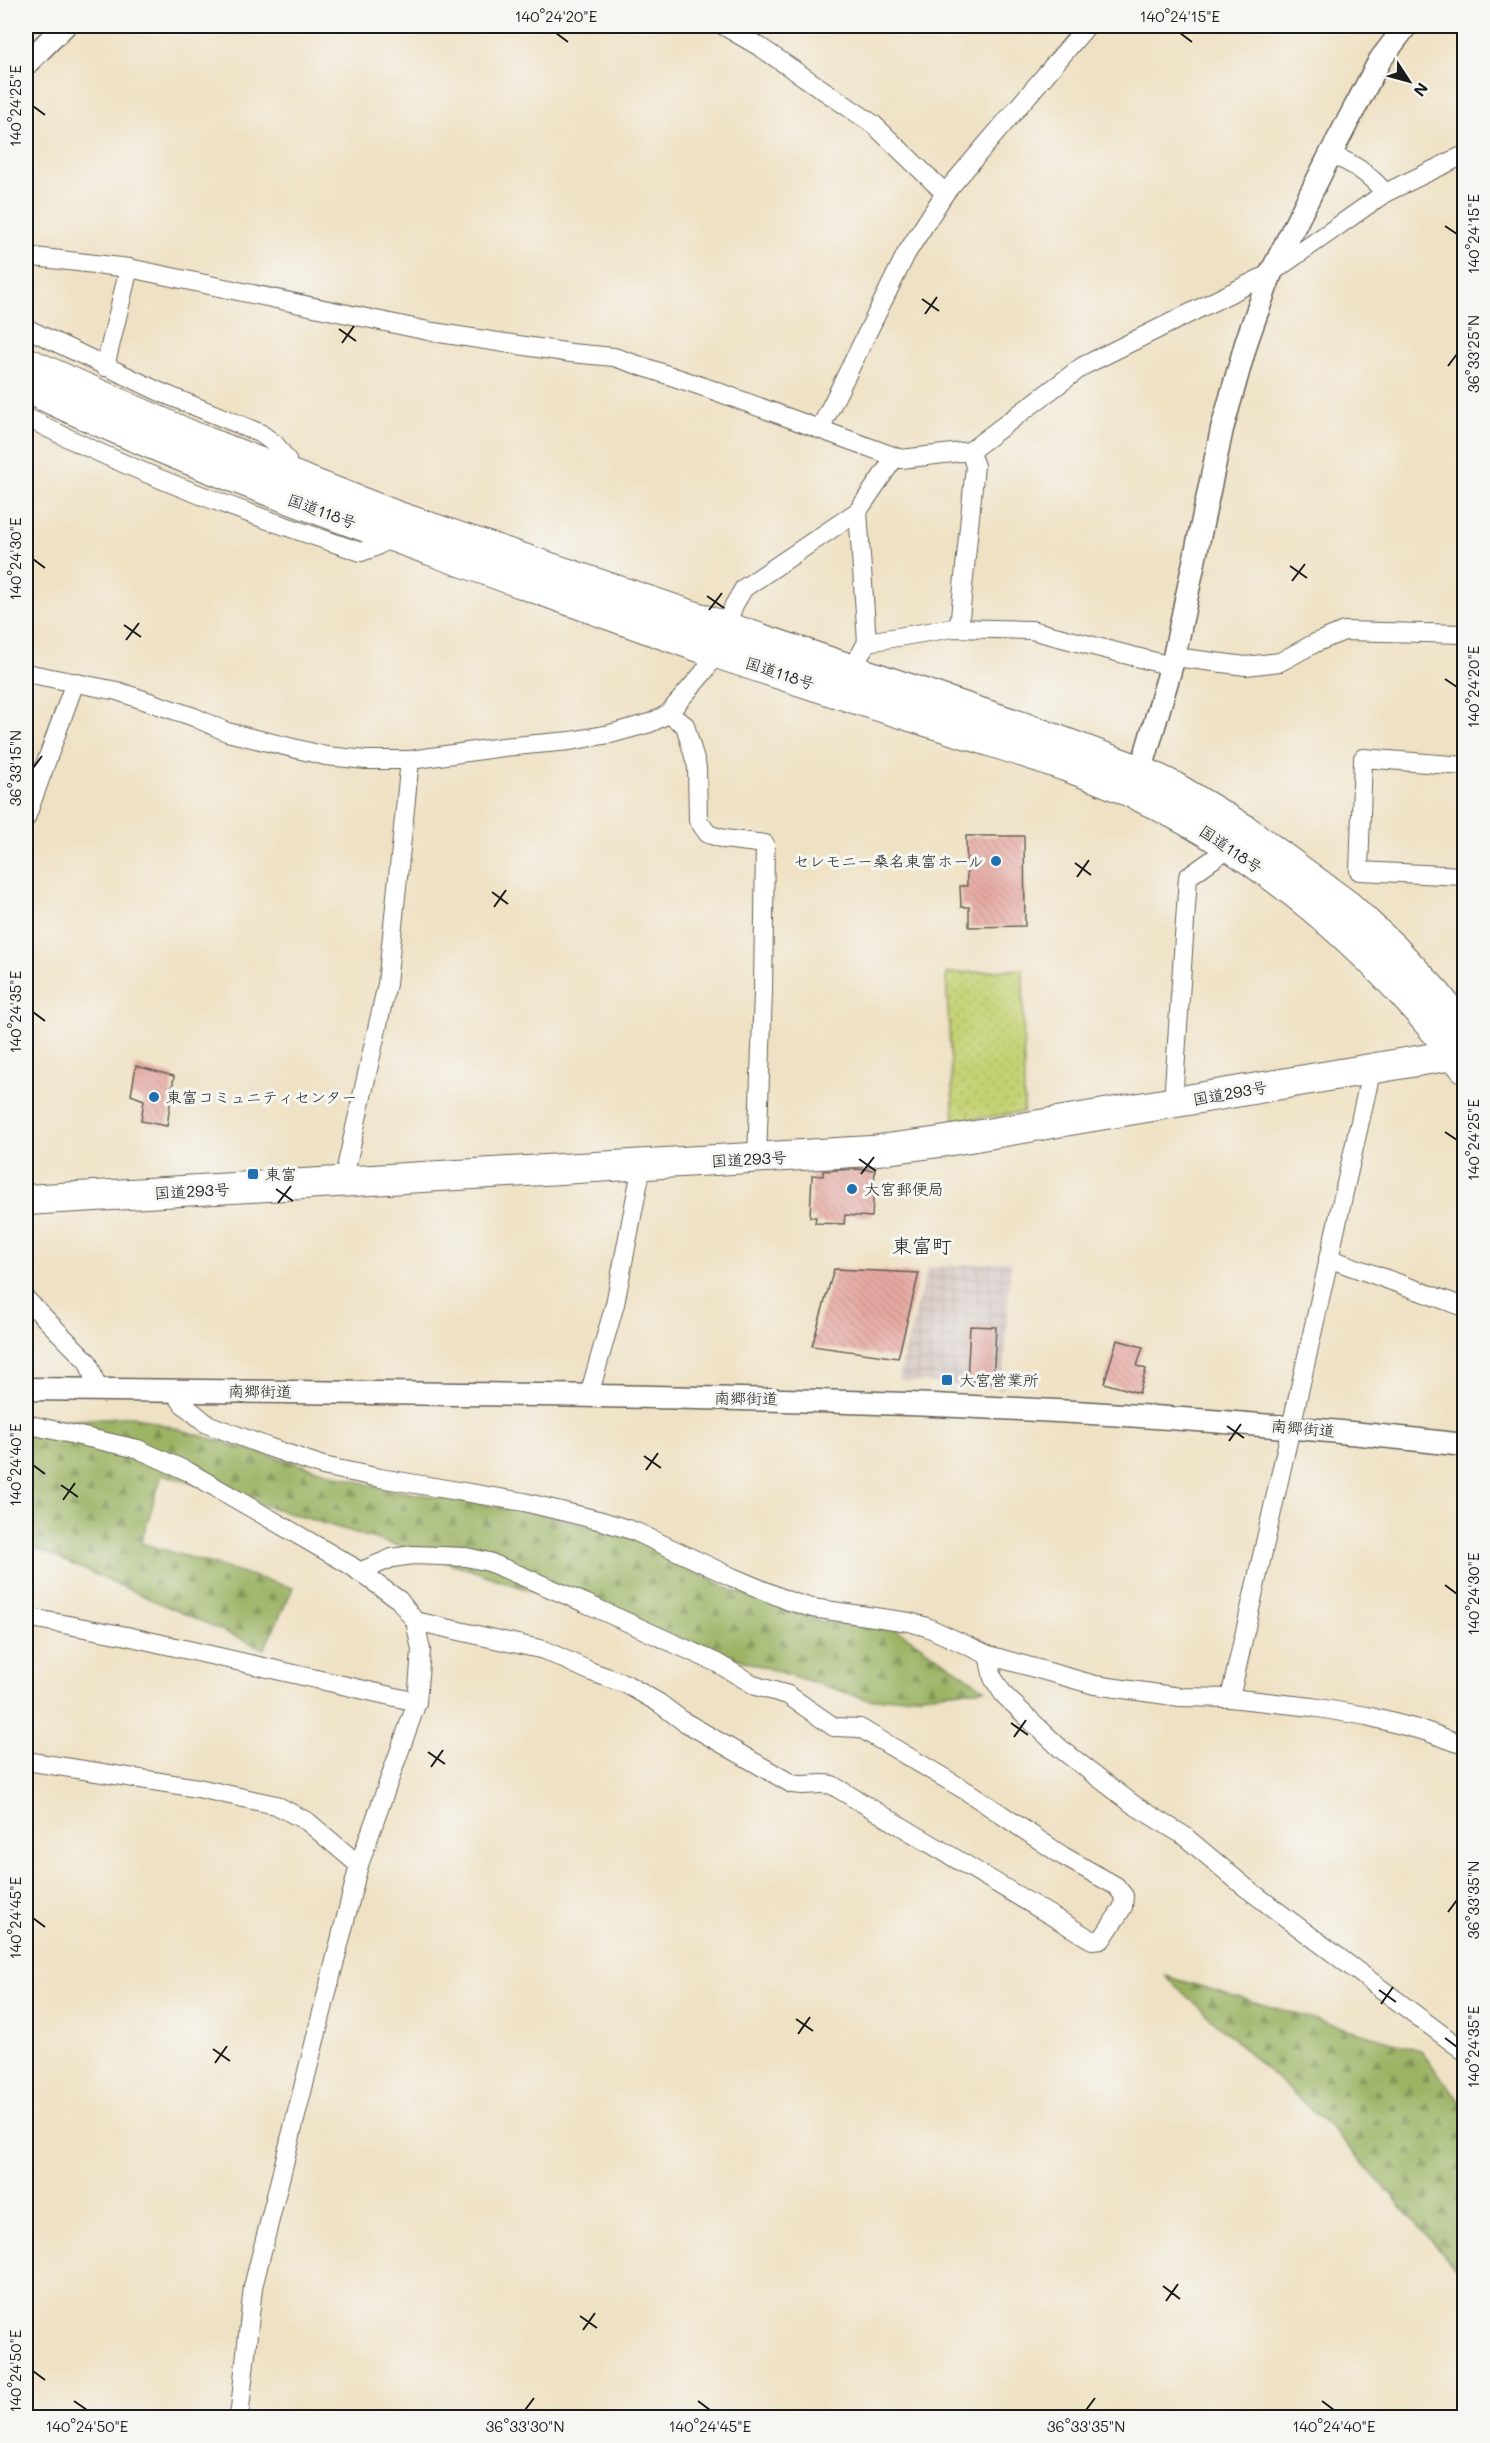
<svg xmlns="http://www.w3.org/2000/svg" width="1490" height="2443" font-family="Mali,'Klee One',sans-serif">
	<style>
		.industrial { fill: url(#industrial-grid) }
		.grass { fill: url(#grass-dots); stroke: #707647; stroke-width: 1.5 }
		.forest { fill: url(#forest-firs); stroke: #5c6840; stroke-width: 1.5 }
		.building { fill: url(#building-back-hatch) }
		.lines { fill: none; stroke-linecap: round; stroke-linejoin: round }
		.minor-casing { stroke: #666156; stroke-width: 20 }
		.tertiary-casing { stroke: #666156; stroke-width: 25 }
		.trunk-casing { stroke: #666156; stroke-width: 32 }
		.minor { stroke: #fff; stroke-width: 18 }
		.tertiary { stroke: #fff; stroke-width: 22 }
		.trunk { stroke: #fff; stroke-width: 30 }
		.ticks { fill: none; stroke: #1c1c1c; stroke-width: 2 }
		.poi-dot { fill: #1f6fb2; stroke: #f6f6f2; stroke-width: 2 }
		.labels { text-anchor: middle; stroke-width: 6; stroke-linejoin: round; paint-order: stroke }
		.street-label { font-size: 16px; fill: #1c1c1c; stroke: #f6f6f2 }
		.poi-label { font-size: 16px; fill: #1c1c1c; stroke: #f6f6f2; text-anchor: start }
		.quarter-label { font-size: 20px; fill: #1c1c1c; stroke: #f6f6f2 }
		.neatline { fill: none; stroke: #1c1c1c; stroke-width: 2 }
		.ticks-label { font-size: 15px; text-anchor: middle; fill: #1c1c1c }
	</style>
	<defs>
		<pattern id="industrial-grid" width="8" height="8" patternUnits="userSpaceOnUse" patternTransform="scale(1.5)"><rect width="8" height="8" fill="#d0c0bc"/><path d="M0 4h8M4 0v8" fill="none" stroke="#b2a4a1"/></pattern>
		<pattern id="grass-dots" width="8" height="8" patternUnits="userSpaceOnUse" patternTransform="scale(1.5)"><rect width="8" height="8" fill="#c4d172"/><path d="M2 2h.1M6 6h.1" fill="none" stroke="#a8b362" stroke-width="1.8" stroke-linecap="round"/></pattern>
		<pattern id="forest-firs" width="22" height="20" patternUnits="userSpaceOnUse" patternTransform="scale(1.5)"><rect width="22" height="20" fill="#9bb364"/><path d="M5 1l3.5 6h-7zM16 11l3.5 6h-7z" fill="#7e9152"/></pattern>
		<pattern id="building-back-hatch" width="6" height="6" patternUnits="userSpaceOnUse" patternTransform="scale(1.5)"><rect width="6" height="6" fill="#e6a9a1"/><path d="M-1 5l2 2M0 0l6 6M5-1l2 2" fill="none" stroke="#c5918a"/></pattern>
	</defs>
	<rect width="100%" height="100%" fill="#f6f6f2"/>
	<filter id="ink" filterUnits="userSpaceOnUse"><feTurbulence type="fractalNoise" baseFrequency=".0167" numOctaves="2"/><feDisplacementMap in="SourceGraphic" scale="12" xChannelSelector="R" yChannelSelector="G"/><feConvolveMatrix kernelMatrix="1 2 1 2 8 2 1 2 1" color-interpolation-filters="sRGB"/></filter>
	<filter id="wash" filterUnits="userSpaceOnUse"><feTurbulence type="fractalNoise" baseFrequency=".008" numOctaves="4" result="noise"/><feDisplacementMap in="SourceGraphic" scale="24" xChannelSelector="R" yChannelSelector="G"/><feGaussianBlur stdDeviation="1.35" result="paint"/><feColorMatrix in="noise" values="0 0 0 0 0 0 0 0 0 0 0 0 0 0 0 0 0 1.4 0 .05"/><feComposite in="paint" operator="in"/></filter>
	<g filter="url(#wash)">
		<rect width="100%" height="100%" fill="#efe1c3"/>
		<polygon class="industrial" points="1011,1261 1003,1389 898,1380 927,1268"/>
		<polygon class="grass" points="1023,969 1024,1112 954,1122 946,974"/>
		<g class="forest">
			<polygon points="133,1416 385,1489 527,1511 633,1537 729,1589 823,1622 893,1627 985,1689 870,1700 622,1623 431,1556 162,1474 141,1543 293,1588 264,1649 26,1544 26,1424"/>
			<polygon points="1165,1976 1420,2050 1464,2107 1464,2277 1334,2131"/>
		</g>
		<g id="blocks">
			<g class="building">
				<polygon points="966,836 1024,836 1025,926 969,927 969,907 961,907 960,886 967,886"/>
				<polygon points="136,1066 174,1076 167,1126 141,1121 144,1100 131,1095"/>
				<polygon points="854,1169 875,1170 872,1217 845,1215 844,1224 815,1223 816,1217 810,1217 812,1175 823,1176 823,1171"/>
				<polygon points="834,1269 919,1273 898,1358 812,1346"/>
				<polygon points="970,1326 996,1327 993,1382 967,1381"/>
				<polygon points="1117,1340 1143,1347 1137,1366 1146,1369 1139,1393 1104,1383"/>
			</g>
		</g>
	</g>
	<g filter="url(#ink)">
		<use href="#blocks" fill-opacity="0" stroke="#666156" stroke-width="1.5"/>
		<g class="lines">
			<defs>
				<g id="minor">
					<polyline points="724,26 760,47 873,124 945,193"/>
					<path d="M1330,155c23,7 40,20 55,38"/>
					<polyline points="26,256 129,268 433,332 571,353 614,357 710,389 901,459 970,451 1083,366 1271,273 1385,193 1464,155"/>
					<polyline points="26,328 160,392 260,433 275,444 287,460 286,472"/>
					<polyline points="105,367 129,268"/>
					<path d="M26,417c107,56 221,97 335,135l14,-5 18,-11"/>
					<polyline points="820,429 906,254 945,193 1087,26"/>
					<polyline points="858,511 867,642"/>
					<polyline points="959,628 975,466 970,451"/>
					<polyline points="1174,657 1246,666 1280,662 1315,643 1344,631 1464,634"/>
					<polyline points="852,670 867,642 953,628 1031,630 1171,666"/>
					<polyline points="26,673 117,691 194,717 227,732 326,756 367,760 410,760 503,747 570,741 610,734 650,723 668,714 704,672 716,653 734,605 744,588 858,511 895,457"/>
					<polyline points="668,714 685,725 697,767 698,820 708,834 724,839 765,844 763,992 757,1158"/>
					<polyline points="1464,766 1363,758 1359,871 1464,876"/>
					<polyline points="26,818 75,682"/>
					<polyline points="1173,1102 1188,877 1230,847"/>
					<polyline points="343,1182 387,984 410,760"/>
					<polyline points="1328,1258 1464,1307"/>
					<polyline points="26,1299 88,1362 98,1390"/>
					<polyline points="173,1390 183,1404 207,1424 268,1447 323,1466 380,1478 524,1502 602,1521 634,1531 732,1577 789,1601 812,1608 909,1622 927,1627 988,1655 1095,1685 1180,1697 1230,1698 1312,1707 1367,1716 1425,1731 1464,1745"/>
					<polyline points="589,1395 615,1304 642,1165"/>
					<polyline points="26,1424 138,1449 189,1472 350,1565 399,1600 415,1621 421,1650 417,1702 359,1865 253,2287 239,2418"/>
					<path d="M359,1572l33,-14 21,-3 53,2 23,5 96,41 132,60 39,23 32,9 46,32 26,1 108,64 95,64 53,30 8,10 -1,11 -21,32 -10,1 -260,-155c-13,-3 -26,2 -40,-1l-109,-63 -24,-18 -33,-19 -34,-12 -48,-22 -129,-29"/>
					<polyline points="26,1617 127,1636 417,1702"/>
					<polyline points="988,1655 993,1678 1004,1695 1061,1749 1134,1805 1183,1835 1245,1887 1464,2051"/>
					<polyline points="1230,1698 1372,1068"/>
					<polyline points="26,1761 198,1788 276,1805 308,1822 359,1865"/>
				</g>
				<g id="tertiary">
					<polyline points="26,64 64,26"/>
					<polyline points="1137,784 1174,657 1222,429 1247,340 1271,273 1330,155 1380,60 1406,26"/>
					<path d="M26,1389c144,1 289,3 434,5 337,4 669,12 1004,51"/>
				</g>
				<g id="trunk">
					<polyline points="26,362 196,438 396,516 1025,728 1141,771 1174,787 1244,829 1347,905 1394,949 1437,995 1464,1029"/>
					<path d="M26,387c136,66 278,118 421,169 89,32 178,65 267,96 87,30 175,57 263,85 53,17 109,34 160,58 129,60 242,159 327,272"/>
					<polyline points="26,1200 871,1151 940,1142 1464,1053"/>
				</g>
			</defs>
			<use href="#minor" class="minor-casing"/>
			<use href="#tertiary" class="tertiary-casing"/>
			<use href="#trunk" class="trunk-casing"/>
			<use href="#minor" class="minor"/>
			<use href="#tertiary" class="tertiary"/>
			<use href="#trunk" class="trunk"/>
		</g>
	</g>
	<path class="ticks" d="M556,33l12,9M1180,33l12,9M33,106l12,9M1445,226l12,8M922,299l17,12M925,314l12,-17M339,329l17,12M342,343l12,-17M1448,366l9,-12M33,559l12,9M1290,566l17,12M1292,581l13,-17M707,596l17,12M709,610l13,-17M124,625l17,12M126,640l13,-17M1445,679l12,8M33,768l9,-12M1075,863l16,12M1077,877l12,-17M492,892l16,12M494,907l12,-17M33,1012l12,9M1445,1132l12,8M859,1159l17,12M861,1174l13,-17M276,1189l17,12M278,1203l13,-17M1227,1426l17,12M1229,1441l12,-17M644,1456l17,12M33,1465l12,9M646,1470l12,-17M61,1485l17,12M63,1500l12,-17M1445,1585l12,9M1011,1723l17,12M1014,1737l12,-17M428,1752l17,12M431,1767l12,-17M1448,1912l9,-12M33,1918l12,9M1379,1990l17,12M1381,2004l12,-17M796,2019l17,12M798,2034l12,-17M1445,2038l12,9M213,2049l17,12M215,2063l12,-17M1163,2286l17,13M1166,2301l12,-17M580,2316l17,12M583,2330l12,-17M33,2371l12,9M74,2401l13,9M698,2401l12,9M1322,2401l12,9M525,2410l9,-12M1086,2410l9,-12"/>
	<g class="poi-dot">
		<circle cx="996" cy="861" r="6"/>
		<circle cx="154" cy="1097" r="6"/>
		<rect x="247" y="1168" width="12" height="12" rx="3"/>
		<circle cx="852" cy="1189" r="6"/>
		<rect x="941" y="1374" width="12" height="12" rx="3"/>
	</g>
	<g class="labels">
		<g class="street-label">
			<text transform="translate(322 511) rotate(20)" y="6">国道118号</text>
			<text transform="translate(780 673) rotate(18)" y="6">国道118号</text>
			<text transform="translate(1231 849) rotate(34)" y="6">国道118号</text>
			<text transform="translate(1230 1093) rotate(-10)" y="6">国道293号</text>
			<text transform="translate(749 1159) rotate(-3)" y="6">国道293号</text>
			<text transform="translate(192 1191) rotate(-3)" y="6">国道293号</text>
			<text transform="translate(260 1391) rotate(1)" y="6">南郷街道</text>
			<text transform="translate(746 1398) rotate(1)" y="6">南郷街道</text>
			<text transform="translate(1303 1428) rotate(5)" y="6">南郷街道</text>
		</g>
		<g class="poi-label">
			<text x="984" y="867" text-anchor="end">セレモニー桑名東富ホール</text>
			<text x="166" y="1103">東富コミュニティセンター</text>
			<text x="265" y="1180">東富</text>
			<text x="864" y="1195">大宮郵便局</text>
			<text x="959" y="1386">大宮営業所</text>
		</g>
		<g class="quarter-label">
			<text x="922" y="1253">東富町</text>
		</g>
	</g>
	<rect width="1490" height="2443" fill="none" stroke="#f6f6f2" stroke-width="66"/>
	<g transform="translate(1409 81) rotate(126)" stroke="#f6f6f2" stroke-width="4.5" paint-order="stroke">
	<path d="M0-4.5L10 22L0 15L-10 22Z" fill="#1c1c1c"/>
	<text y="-9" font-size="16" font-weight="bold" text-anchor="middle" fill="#1c1c1c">N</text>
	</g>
	<rect x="33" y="33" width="1424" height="2377" class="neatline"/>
	<g class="ticks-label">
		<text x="556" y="22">140°24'20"E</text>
		<text x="1180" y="22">140°24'15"E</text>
		<text transform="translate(16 106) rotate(-90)" y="5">140°24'25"E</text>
		<text transform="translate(1474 234) rotate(-90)" y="5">140°24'15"E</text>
		<text transform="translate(1474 354) rotate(-90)" y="5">36°33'25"N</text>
		<text transform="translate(16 559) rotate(-90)" y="5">140°24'30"E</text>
		<text transform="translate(1474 687) rotate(-90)" y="5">140°24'20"E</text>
		<text transform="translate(16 768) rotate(-90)" y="5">36°33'15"N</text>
		<text transform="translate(16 1012) rotate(-90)" y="5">140°24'35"E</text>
		<text transform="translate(1474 1140) rotate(-90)" y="5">140°24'25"E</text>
		<text transform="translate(16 1465) rotate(-90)" y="5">140°24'40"E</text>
		<text transform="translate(1474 1594) rotate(-90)" y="5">140°24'30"E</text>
		<text transform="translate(1474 1900) rotate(-90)" y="5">36°33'35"N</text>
		<text transform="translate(16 1918) rotate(-90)" y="5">140°24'45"E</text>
		<text transform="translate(1474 2047) rotate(-90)" y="5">140°24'35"E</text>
		<text transform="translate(16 2371) rotate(-90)" y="5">140°24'50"E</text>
		<text x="87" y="2432">140°24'50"E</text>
		<text x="525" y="2432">36°33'30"N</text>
		<text x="710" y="2432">140°24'45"E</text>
		<text x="1086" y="2432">36°33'35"N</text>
		<text x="1334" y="2432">140°24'40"E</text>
	</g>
</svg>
